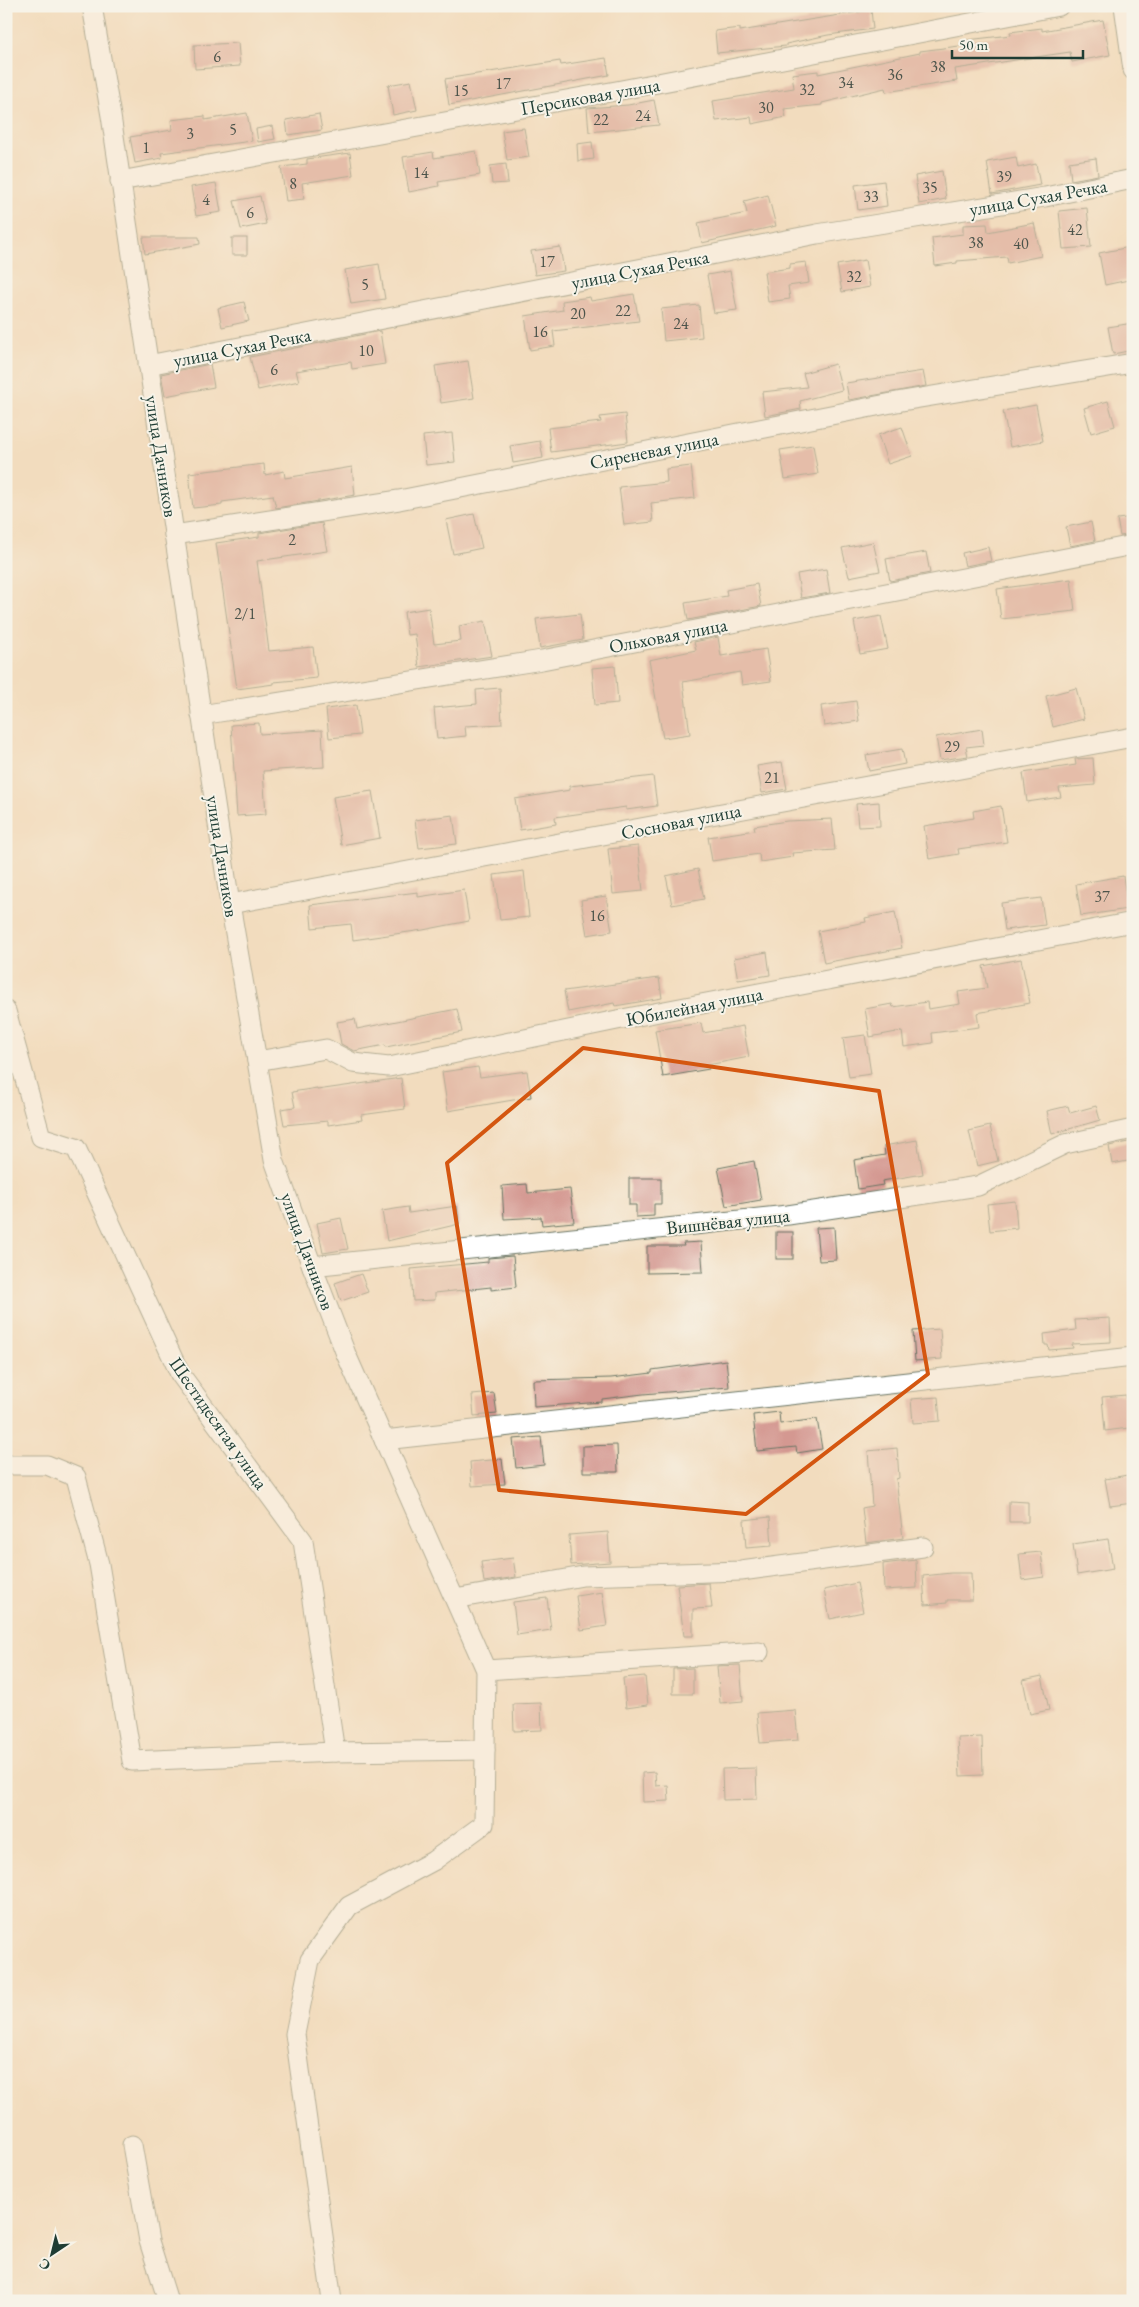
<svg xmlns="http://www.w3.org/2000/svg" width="1139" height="2307" font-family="'EB Garamond',serif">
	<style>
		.building { fill: #d49891 }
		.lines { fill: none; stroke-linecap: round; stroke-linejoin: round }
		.street-casing { stroke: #697564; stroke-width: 21 }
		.street { stroke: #fff; stroke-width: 19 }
		.marked { fill: none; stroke: #d45610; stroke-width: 4; stroke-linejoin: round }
		.labels { text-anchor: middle; stroke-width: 4; stroke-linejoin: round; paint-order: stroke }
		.number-label { font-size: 16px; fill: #4c544b }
		.street-label { font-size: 19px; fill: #1f3d34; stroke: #f7f3e8 }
	</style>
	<rect width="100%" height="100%" fill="#f7f3e8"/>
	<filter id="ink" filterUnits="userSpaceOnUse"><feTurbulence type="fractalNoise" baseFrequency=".02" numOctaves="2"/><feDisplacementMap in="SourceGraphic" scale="10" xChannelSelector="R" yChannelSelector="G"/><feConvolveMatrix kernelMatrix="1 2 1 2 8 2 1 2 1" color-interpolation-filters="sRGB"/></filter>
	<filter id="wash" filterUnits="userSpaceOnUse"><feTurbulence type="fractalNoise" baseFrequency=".0096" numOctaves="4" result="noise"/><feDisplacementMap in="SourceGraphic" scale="20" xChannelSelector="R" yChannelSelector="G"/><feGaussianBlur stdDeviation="1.12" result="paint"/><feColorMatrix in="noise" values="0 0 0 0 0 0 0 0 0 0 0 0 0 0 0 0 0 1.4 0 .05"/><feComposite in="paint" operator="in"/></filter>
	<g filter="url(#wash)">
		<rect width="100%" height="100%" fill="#f2dcbe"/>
		<g id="blocks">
			<g class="building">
				<polygon points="871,10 873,29 828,35 786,44 786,46 717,53 715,31 740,28 740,31"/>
				<polygon points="1103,20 1110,55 1072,62 1070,52 955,69 957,81 886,92 885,88 822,103 822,105 784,109 786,117 752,124 751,117 716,121 713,101 794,88 792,74 818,71 818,74 920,53 920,51 967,45 967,40 1011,35 1010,32 1042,28 1042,31"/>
				<polygon points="238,43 240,66 195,69 194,45"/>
				<polygon points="606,58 609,75 449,105 445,79 560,61 561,65"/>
				<polygon points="411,81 417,110 393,115 388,85"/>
				<polygon points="654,100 659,125 589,132 587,108 628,105"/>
				<polygon points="247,113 252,141 161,153 162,158 135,163 130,137 172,130 171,120 205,116 205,120"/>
				<polygon points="319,114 322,130 288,135 286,120"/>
				<polygon points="272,126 275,139 258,142 256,129"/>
				<polygon points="524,128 529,157 507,160 502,131"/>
				<polygon points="592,142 594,159 578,161 577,144"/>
				<polygon points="476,151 480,175 438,182 439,186 409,192 403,157 433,152 434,158"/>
				<polygon points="350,153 353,175 302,183 304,199 286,201 281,167 307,164 307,159"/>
				<polygon points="1016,157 1018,168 1036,164 1040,185 992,194 987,162"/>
				<polygon points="1096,158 1098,175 1071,180 1069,162"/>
				<polygon points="506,164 508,183 492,184 490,166"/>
				<polygon points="942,171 946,199 919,204 915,176"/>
				<polygon points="884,181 887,206 858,210 855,185"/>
				<polygon points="216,183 221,212 196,216 191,187"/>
				<polygon points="768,195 776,226 702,243 698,223 747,213 744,201"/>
				<polygon points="260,196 266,224 241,229 234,201"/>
				<polygon points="1087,208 1091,247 1063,249 1059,211"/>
				<polygon points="1034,223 1041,256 1008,263 1007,257 957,261 957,263 935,266 932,238 963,234 963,225 987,224 988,232"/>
				<polygon points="143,237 199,237 200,244 145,254"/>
				<rect x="232" y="238" width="15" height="17"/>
				<polygon points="560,247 564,271 535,275 531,251"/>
				<polygon points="1130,247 1133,259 1133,279 1105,285 1099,253"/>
				<polygon points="865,260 870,287 842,292 837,265"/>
				<polygon points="806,262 809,283 788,286 790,299 768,302 764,272 790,268 790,264"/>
				<polygon points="379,264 385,299 351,304 345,270"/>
				<polygon points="730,271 737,310 714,313 707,275"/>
				<polygon points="634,294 639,321 553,331 555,346 530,350 525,316 563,310 562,301 590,297 591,301"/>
				<polygon points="244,302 249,321 222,327 218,308"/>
				<polygon points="699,305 702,337 664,341 661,309"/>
				<polygon points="1133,323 1133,350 1113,354 1108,327"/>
				<polygon points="380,331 385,364 352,369 351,362 296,371 299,381 258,390 250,357"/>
				<polygon points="468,361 474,398 441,403 435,366"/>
				<polygon points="210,364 214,387 165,396 161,374"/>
				<polygon points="835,364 842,390 800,401 801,409 765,416 762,392 807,387 803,373"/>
				<polygon points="923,371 926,386 849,400 846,383"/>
				<polygon points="1108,401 1115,426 1091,433 1084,408"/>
				<polygon points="1036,405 1043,441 1010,447 1003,411"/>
				<polygon points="625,414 628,442 551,452 548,428 601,422 600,417"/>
				<polygon points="902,427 912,456 888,464 878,435"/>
				<polygon points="452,433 455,462 426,465 423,436"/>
				<polygon points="540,441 543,458 513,463 510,446"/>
				<polygon points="813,445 818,474 785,479 780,450"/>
				<polygon points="264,464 265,475 284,471 285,478 352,467 355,495 276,508 273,495 222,502 222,505 193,508 189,473"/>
				<polygon points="691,466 695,498 651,503 653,522 624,525 619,487 667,482 666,469"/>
				<polygon points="474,514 482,548 453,554 446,520"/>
				<polygon points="1133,517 1133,534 1120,536 1117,519"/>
				<polygon points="1091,522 1095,541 1070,546 1066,527"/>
				<polygon points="322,523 327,551 257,561 269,651 313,647 317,678 274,682 274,684 237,689 216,543 259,537 259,533"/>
				<polygon points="873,542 880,571 849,577 842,548"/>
				<polygon points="988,547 991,561 965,566 962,553"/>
				<polygon points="926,552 930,573 890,581 886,559"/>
				<polygon points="826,569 830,593 801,598 797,574"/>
				<polygon points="1071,579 1075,611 1001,619 997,589"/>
				<polygon points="757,584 761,606 688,620 685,603 727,596 726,590"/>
				<polygon points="429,608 434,644 461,641 459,626 485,621 492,656 419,667 415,634 407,635 404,612"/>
				<polygon points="580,614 583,640 540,648 536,619"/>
				<polygon points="881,616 888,649 860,654 854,621"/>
				<polygon points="718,637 721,656 766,649 771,681 742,685 740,672 683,682 690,734 663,738 649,660 696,650 694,642"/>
				<polygon points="615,666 618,703 595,705 592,668"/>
				<polygon points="500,688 502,724 465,726 466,736 437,739 434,708 477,704 476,690"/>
				<polygon points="1076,688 1084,719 1053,727 1046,696"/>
				<polygon points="856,701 859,721 824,726 821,706"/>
				<polygon points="356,705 360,735 329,738 326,709"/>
				<polygon points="259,723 260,734 322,730 324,767 263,771 266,814 237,816 231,725"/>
				<polygon points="982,729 984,745 966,747 968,756 940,760 936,737"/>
				<polygon points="902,749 905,764 869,771 866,755"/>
				<polygon points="1093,758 1095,785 1059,788 1061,797 1027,802 1023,773 1076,765 1075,759"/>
				<polygon points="782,762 787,789 762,793 757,766"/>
				<polygon points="653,776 657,806 626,810 626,807 555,817 556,824 520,830 515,799 570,790 570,786"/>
				<polygon points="372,791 380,838 341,845 333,797"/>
				<polygon points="879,802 880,826 858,827 856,804"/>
				<polygon points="1001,806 1007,842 958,849 959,854 929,859 924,826 974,818 973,811"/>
				<polygon points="453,815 457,844 419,848 415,820"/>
				<polygon points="832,819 835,850 792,853 793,857 760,862 759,854 712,861 708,837 755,830 754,826 787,821"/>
				<polygon points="638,846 643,891 613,894 608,849"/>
				<polygon points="698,869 704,899 672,905 666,876"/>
				<polygon points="524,871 529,917 500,920 494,875"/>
				<polygon points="1123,876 1128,909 1081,916 1076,884"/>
				<polygon points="464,890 469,921 423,930 353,940 351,924 312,928 310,905 418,892 418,897"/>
				<polygon points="606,896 612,931 587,935 581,900"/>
				<polygon points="1041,898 1045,925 1005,930 1001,903"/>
				<polygon points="895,912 902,948 824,963 818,931 866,922 865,918"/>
				<polygon points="767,952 770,975 738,980 734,958"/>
				<polygon points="1021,959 1030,1003 977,1013 979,1027 932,1033 933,1043 904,1047 902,1031 870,1037 865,1009 892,1004 893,1007 927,1002 928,1009 960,1004 958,992 987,988 983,966"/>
				<polygon points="659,978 662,998 615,1006 614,1003 568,1012 564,991"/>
				<polygon points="457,1009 462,1032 386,1047 385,1045 354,1051 341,1044 337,1022 355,1019 357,1029"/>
				<polygon points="701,1023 703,1033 743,1026 749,1057 708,1065 709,1069 663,1077 655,1030"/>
				<polygon points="865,1035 871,1074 849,1077 843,1038"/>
				<polygon points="478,1067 480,1077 527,1071 531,1097 448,1111 442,1072"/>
				<polygon points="401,1078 405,1109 361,1115 362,1120 328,1125 328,1121 284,1125 281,1109 295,1107 292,1092 317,1088 317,1090"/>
				<polygon points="1068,1106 1070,1113 1096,1106 1100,1120 1052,1134 1047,1111"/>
				<polygon points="990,1126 998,1161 977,1166 969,1131"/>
				<polygon points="917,1140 923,1174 882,1181 883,1185 858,1189 854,1160 885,1155 884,1146"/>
				<polygon points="1133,1141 1133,1160 1112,1164 1109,1146"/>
				<polygon points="754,1161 761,1200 726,1206 718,1168"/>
				<polygon points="629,1178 661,1178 661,1204 654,1204 654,1216 636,1217 636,1205 629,1205"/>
				<polygon points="527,1184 528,1193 570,1189 574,1222 542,1225 541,1217 504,1219 502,1186"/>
				<polygon points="1015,1201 1017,1228 990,1231 987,1204"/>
				<polygon points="457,1206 459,1224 387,1241 382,1211 408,1207 409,1213"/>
				<polygon points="341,1218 348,1249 323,1253 317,1223"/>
				<polygon points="834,1227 836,1260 819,1261 816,1228"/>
				<rect x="776" y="1232" width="17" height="27"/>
				<polygon points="701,1242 703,1272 647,1273 647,1246 684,1246 683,1243"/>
				<polygon points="513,1256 516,1287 491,1290 491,1287 435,1293 435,1300 413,1301 411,1269 488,1262 488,1258"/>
				<polygon points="361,1274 368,1292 341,1301 335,1283"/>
				<polygon points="1110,1318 1111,1342 1072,1344 1073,1348 1049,1350 1048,1345 1045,1345 1044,1334 1076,1330 1075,1320"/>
				<polygon points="940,1329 942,1359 915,1361 913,1331"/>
				<polygon points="726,1360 729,1387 643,1394 602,1399 602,1402 534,1407 533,1380 611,1378 652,1373 652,1370"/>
				<polygon points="494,1393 497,1414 474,1416 472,1395"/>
				<polygon points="1126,1395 1129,1428 1105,1431 1102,1397"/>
				<polygon points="938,1397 940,1421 913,1423 911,1399"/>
				<polygon points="779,1412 780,1424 817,1419 822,1449 797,1453 796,1447 757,1451 753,1415"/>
				<polygon points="541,1437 544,1465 516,1468 513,1439"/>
				<polygon points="617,1445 618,1472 583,1472 583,1446"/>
				<polygon points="897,1448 899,1478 896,1479 903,1538 866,1543 862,1508 872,1506 868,1451"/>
				<polygon points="502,1459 505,1484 472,1486 470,1462"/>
				<polygon points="1133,1474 1133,1503 1110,1506 1105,1479"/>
				<polygon points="1009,1501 1028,1502 1028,1522 1009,1522"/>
				<polygon points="770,1517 772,1546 746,1548 744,1520"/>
				<polygon points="608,1532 610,1562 571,1565 569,1535"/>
				<polygon points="1108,1539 1113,1569 1077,1575 1073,1544"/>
				<polygon points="1041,1552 1044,1577 1022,1580 1019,1554"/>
				<polygon points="513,1558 516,1577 484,1582 481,1562"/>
				<polygon points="916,1560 917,1588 884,1590 883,1564"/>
				<polygon points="951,1573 971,1573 972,1600 947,1600 947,1603 925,1605 923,1576"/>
				<polygon points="709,1583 712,1608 693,1609 693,1636 684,1636 677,1585"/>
				<polygon points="857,1583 863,1612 830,1619 824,1590"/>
				<polygon points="602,1592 607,1626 581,1630 576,1596"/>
				<polygon points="547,1598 551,1630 517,1635 513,1602"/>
				<polygon points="740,1665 743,1701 720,1703 717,1666"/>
				<polygon points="693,1668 693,1694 673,1694 673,1669"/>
				<polygon points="645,1676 648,1705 626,1708 623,1678"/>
				<polygon points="1042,1676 1049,1710 1030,1714 1023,1680"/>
				<polygon points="541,1703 542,1730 514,1731 513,1704"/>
				<polygon points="795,1710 798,1740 760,1743 757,1713"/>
				<polygon points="982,1737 983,1775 960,1776 958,1738"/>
				<polygon points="756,1768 757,1799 723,1800 722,1769"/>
				<polygon points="655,1772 656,1786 668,1785 669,1801 643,1802 642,1773"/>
			</g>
		</g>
	</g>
	<g filter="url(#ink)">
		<use href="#blocks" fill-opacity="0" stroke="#697564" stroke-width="1"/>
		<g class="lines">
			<defs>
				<g id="street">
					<polyline points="92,6 111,116 230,904 274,1160 312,1266 346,1354 486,1670 484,1824 433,1861 349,1906 310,1960 295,2034 332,2301"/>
					<polyline points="1124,6 1133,70"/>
					<polyline points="120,181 616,91 1059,6"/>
					<polyline points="148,365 817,234 1045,197 1133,179"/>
					<polyline points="174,535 399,500 902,401 1133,363"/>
					<polyline points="201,715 542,660 1133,545"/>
					<polyline points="230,904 1133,737"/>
					<polyline points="6,1011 41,1137 76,1148 180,1374 303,1541 335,1752"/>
					<polyline points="257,1061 326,1049 353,1063 389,1067 617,1020 1133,922"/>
					<polyline points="312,1266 788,1215 978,1186 1065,1144 1133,1129"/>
					<polyline points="384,1440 1133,1357"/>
					<polyline points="6,1465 47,1465 76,1477 99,1564 132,1761 335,1752 485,1750"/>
					<polyline points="455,1599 583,1576 741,1571 923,1547"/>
					<polyline points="486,1670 759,1652"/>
					<polyline points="132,2145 149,2241 168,2301"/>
				</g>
			</defs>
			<use href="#street" class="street-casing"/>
			<use href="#street" class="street"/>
		</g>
	</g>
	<path d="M0 0H1139V2307H0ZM583,1048l296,43 49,283 -182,140 -247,-24 -52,-327z" fill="#f2dcbe" fill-opacity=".55" fill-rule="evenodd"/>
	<path class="marked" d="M583,1048l296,43 49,283 -182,140 -247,-24 -52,-327z"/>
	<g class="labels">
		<g class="number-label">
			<text x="217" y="62">6</text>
			<text x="938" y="72">38</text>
			<text x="895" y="80">36</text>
			<text x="846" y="88">34</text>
			<text x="503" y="89">17</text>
			<text x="807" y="95">32</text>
			<text x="461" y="96">15</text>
			<text x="766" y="113">30</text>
			<text x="643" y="121">24</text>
			<text x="601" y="125">22</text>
			<text x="233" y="135">5</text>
			<text x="190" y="139">3</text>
			<text x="146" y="153">1</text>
			<text x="421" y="178">14</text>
			<text x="1004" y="182">39</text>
			<text x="293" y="189">8</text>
			<text x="930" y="193">35</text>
			<text x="871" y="202">33</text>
			<text x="206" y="205">4</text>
			<text x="250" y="218">6</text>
			<text x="1075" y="235">42</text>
			<text x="976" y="248">38</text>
			<text x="1021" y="249">40</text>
			<text x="547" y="267">17</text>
			<text x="854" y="282">32</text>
			<text x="365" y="290">5</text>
			<text x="623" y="316">22</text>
			<text x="578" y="319">20</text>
			<text x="681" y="329">24</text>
			<text x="540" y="337">16</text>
			<text x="366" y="356">10</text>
			<text x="274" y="375">6</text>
			<text x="292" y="545">2</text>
			<text x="245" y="619">2/1</text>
			<text x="952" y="752">29</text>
			<text x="772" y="783">21</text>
			<text x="1102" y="902">37</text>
			<text x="597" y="921">16</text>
		</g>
		<g class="street-label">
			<text transform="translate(590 96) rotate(-10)" y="7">Персиковая улица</text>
			<text transform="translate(1038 197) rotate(-10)" y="7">улица Сухая Речка</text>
			<text transform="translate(640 269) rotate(-11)" y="7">улица Сухая Речка</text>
			<text transform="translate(242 347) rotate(-11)" y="7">улица Сухая Речка</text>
			<text transform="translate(654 450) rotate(-11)" y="7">Сиреневая улица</text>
			<text transform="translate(162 456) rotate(81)" y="7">улица Дачников</text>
			<text transform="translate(668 635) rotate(-11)" y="7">Ольховая улица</text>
			<text transform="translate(681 821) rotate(-11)" y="7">Сосновая улица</text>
			<text transform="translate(223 856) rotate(81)" y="7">улица Дачников</text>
			<text transform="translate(694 1006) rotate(-11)" y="7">Юбилейная улица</text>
			<text transform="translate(728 1221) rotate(-6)" y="7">Вишнёвая улица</text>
			<text transform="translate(308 1251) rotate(70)" y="7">улица Дачников</text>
			<text transform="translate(219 1423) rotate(55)" y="7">Шестидесятая улица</text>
		</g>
	</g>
	<rect width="1139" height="2307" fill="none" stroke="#f7f3e8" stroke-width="25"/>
	<g transform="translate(52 2254) rotate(215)" stroke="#f7f3e8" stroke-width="4" paint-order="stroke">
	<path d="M0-4L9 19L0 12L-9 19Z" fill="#1f3d34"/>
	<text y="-8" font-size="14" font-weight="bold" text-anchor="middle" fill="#1f3d34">С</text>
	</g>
	<path d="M952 50v8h131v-8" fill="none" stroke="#1f3d34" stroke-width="2.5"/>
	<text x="959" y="50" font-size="15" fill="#1f3d34" stroke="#f7f3e8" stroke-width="4" paint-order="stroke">50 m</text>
</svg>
